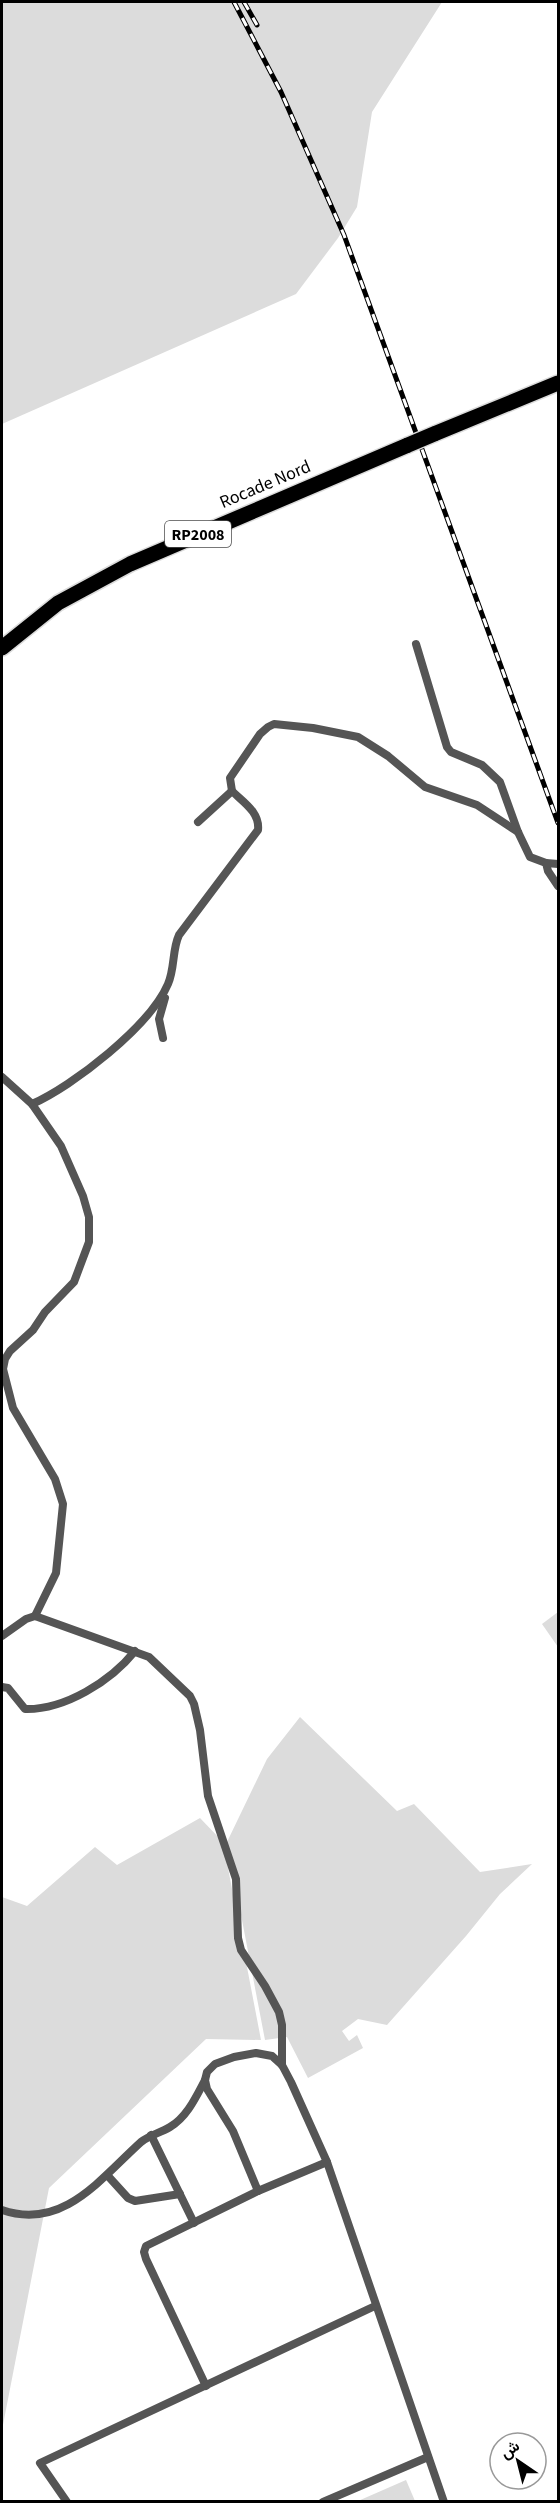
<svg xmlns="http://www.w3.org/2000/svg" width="560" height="2503" font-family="'Source Sans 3',Vazirmatn,sans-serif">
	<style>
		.green { fill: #dcdcdc }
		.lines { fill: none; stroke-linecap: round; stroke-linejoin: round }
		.highway-casing { stroke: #dbdbdb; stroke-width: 18 }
		.street { stroke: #555; stroke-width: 8 }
		.highway { stroke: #000; stroke-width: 15 }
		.rail-casing { stroke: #000; stroke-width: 5 }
		.rail { stroke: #fff; stroke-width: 3; stroke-dasharray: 9; stroke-linecap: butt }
		.highway-bridge-casing { stroke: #dbdbdb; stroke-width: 18; stroke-linecap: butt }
		.highway-bridge { stroke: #000; stroke-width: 15 }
		.labels { text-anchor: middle; stroke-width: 4.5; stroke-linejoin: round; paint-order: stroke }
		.shield { fill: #fff; stroke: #4c4c4c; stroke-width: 1.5 }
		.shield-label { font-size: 16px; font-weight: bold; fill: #000 }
		.street-label { font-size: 18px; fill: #000; stroke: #fff }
	</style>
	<rect width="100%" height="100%" fill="#fff"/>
	<g class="green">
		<polygon points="2,2 442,2 372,112 357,207 338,238 296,294 2,424"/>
		<polygon points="558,1612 558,1647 542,1624"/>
		<polygon points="300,1717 397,1811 414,1804 480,1872 532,1864 500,1894 466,1936 387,2025 358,2019 342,2031 349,2041 357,2035 363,2048 308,2078 287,2037 265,2040 227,1842 267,1759"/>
		<polygon points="200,1818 223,1842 261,2040 206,2039 49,2188 2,2430 2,1897 27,1906 95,1847 117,1865"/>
		<polygon points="406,2480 415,2501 358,2501"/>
	</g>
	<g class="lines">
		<defs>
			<g id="highway">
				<polyline points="434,434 558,383"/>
				<polyline points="2,648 58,603 130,564 408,445"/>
			</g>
		</defs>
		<use href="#highway" class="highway-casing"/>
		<g class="street">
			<polyline points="416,644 447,747 451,752 482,765 500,782 518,832 530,857 546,863 548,871 558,886"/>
			<polyline points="198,822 232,791"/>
			<polyline points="546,863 558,864"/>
			<polyline points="163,1038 159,1019 165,998"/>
			<polyline points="2,1077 32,1104 61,1146 83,1196 89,1217 89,1242 74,1282 45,1312 33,1330 10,1351 5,1359 3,1369 13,1408 55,1479 63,1504 56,1573 35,1616"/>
			<path d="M32,1104c41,-18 118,-78 136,-120 7,-16 4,-34 11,-49l79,-105c2,-18 -15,-28 -26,-39l-2,-13 30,-44 8,-7 6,-3 39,4 45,9 30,19 37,31 52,18 41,27"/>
			<polyline points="2,1636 26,1619 35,1616 149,1657 190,1696 194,1704 200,1730 208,1796 236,1879 238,1938 241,1950 265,1986 279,2012 282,2025 282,2065"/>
			<path d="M2,1687l6,1 17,21c40,1 86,-28 110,-58"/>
			<polyline points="151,2135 194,2223"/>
			<polyline points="108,2176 128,2198 135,2201 180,2194"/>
			<polyline points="258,2191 233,2131 207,2089 205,2080 207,2072 215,2064 234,2057 256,2053 272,2056 282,2065 291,2082 327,2162 444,2502"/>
			<path d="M2,2210c61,21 99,-32 139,-68 9,-7 19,-9 29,-15 17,-10 26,-30 35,-47"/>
			<polyline points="206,2386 146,2259 144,2252 146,2246 258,2191 327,2162"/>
			<polyline points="67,2502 40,2463 375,2306"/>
			<polyline points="323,2502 428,2457"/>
		</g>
		<use href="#highway" class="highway"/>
		<defs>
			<g id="rail">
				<polyline points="234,2 281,92 344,235 558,823"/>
				<polyline points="244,2 257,25"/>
			</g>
		</defs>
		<use href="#rail" class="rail-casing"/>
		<use href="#rail" class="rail"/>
		<defs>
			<polyline id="highway-bridge" points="408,445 434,434"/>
		</defs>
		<use href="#highway-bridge" class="highway-bridge-casing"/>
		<use href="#highway-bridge" class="highway-bridge"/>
	</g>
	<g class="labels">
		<rect class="shield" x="165" y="521" width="66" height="26" rx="4.5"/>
		<g class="shield-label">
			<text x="198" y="540">RP2008</text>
		</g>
		<g class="street-label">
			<text transform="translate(265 484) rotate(-23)" y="6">Rocade Nord</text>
		</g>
	</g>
	<rect width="560" height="2503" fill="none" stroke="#000000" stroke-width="6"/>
	<g transform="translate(518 2461) rotate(325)"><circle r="28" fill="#ffffff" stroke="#999999" stroke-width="1.5"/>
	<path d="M0-4.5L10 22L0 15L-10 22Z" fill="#000000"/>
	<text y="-9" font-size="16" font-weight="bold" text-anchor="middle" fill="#000000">ش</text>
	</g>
</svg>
